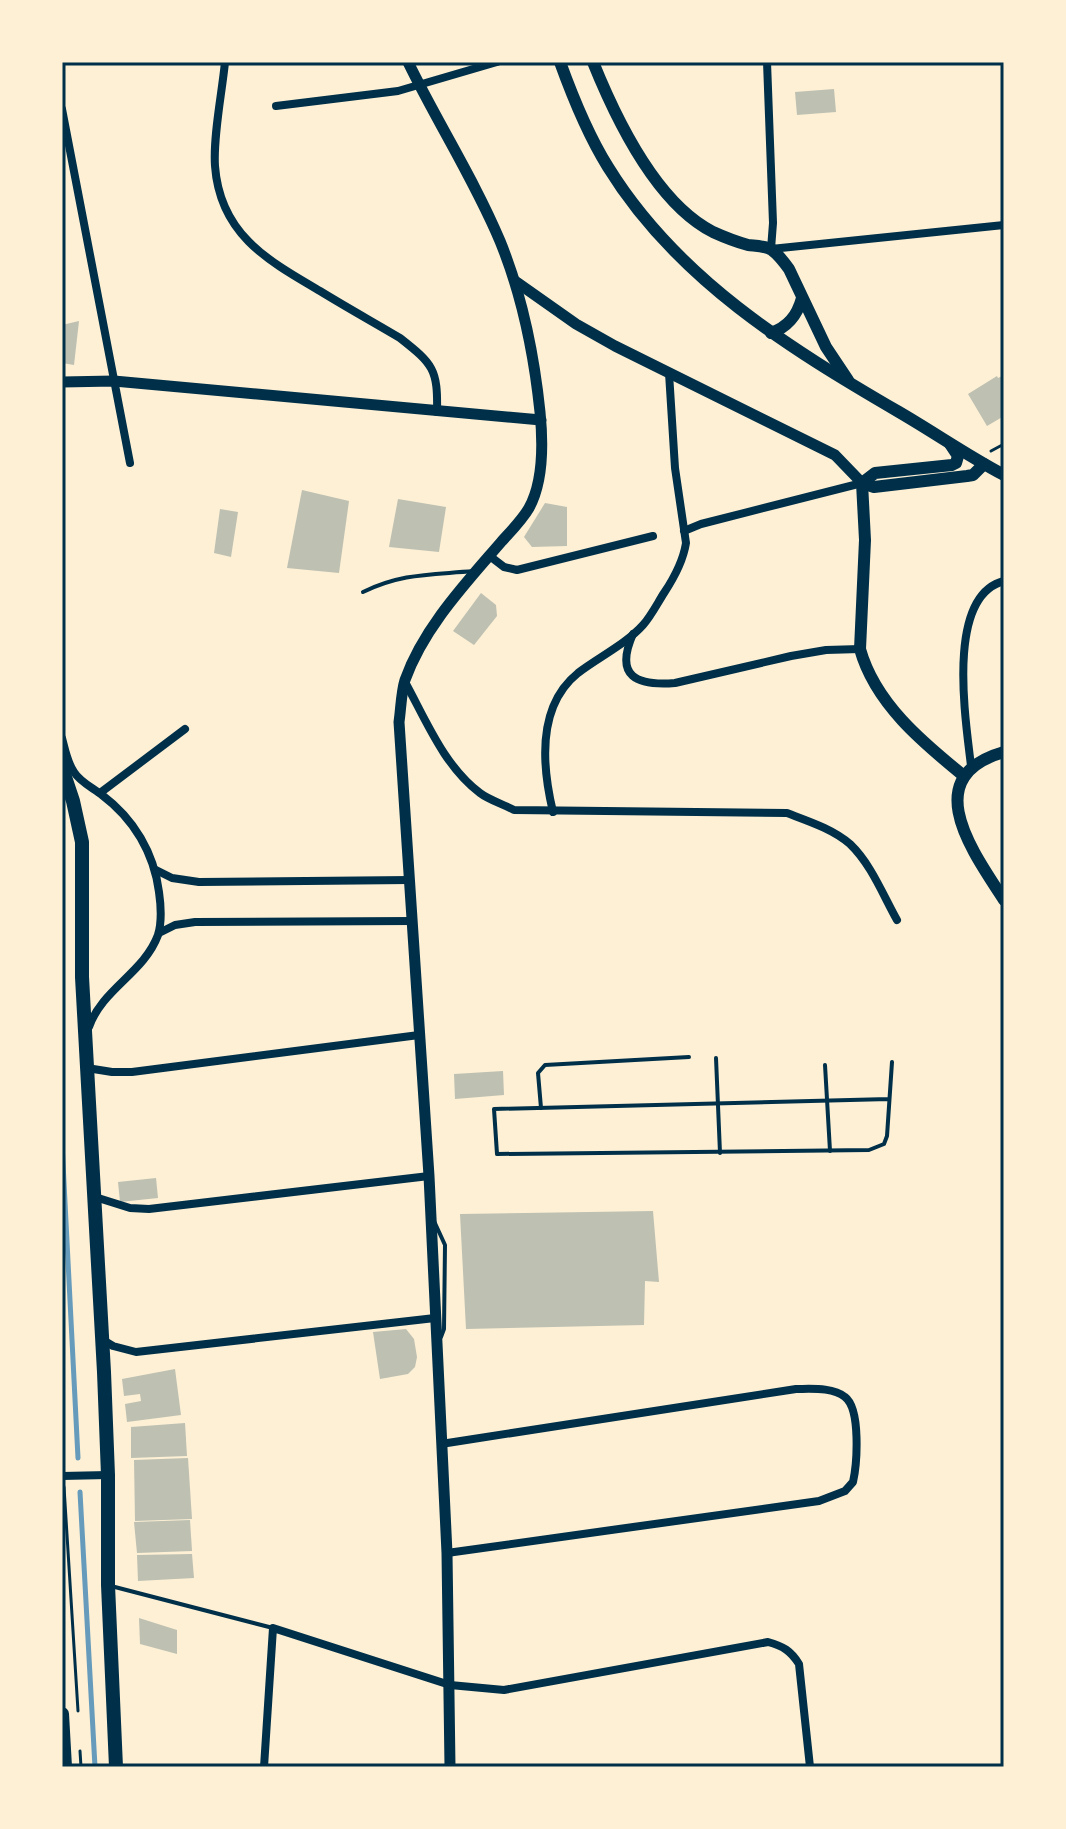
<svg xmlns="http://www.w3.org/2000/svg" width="1066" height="1829" font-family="'Exo 2',sans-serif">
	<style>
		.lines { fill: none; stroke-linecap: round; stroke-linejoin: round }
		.stream { stroke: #669bbc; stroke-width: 5 }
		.building { fill: #bec0b2 }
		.path { stroke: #003049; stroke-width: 3 }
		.service { stroke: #003049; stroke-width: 4 }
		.minor { stroke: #003049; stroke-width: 8 }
		.tertiary { stroke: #003049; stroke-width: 11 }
		.secondary { stroke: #003049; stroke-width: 12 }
		.primary { stroke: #003049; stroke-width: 14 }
		.neatline { fill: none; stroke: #003049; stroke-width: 3 }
	</style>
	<rect width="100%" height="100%" fill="#fdf0d5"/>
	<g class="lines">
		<g class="stream">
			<polyline points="62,1143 78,1458"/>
			<polyline points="80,1492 95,1767"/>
		</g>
	</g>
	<g class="building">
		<polygon points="834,89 836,112 797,115 795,92"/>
		<polygon points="79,321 74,365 62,363 62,325"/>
		<polygon points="1004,375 1004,416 987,426 968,394 997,376 998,378"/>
		<polygon points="302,490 349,501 339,573 287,568"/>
		<polygon points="398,499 446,507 439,552 389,547"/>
		<polygon points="545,503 567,507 567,546 532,547 524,537"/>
		<polygon points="220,509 238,512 231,557 214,553"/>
		<polygon points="481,593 496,605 497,616 474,645 453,631"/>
		<polygon points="503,1071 504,1095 455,1099 454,1074"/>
		<polygon points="156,1178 158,1198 120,1202 118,1182"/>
		<polygon points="653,1211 659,1282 645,1281 644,1325 466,1329 460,1214"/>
		<polygon points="406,1329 414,1339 417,1357 415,1367 408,1374 380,1379 373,1332"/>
		<polygon points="175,1369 181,1415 127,1422 125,1404 141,1401 140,1394 124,1396 122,1379"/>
		<polygon points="185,1423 187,1456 131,1458 131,1427"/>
		<polygon points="188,1458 192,1519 135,1521 134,1460"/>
		<polygon points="190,1520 192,1551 137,1553 134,1522"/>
		<polygon points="192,1554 194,1578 138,1581 137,1555"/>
		<polygon points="139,1618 177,1630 177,1654 140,1644"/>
	</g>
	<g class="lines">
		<g class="path">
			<polyline points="991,451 1004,444"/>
			<polyline points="62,1449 63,1464"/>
			<polyline points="64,1487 78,1711"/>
			<polyline points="80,1751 81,1767"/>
		</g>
		<g class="service">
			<path d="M363,592c39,-19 68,-17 110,-21"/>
			<polyline points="716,1058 720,1153"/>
			<polyline points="825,1065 830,1151"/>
			<polyline points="889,1099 494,1109 497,1154 869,1150 884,1144 887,1136 892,1062"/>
			<polyline points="541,1108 538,1073 545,1065 689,1057"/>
			<polyline points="434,1221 445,1245 444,1329 441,1337"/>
			<polyline points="111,1586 273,1628"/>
		</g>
		<g class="minor">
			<path d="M225,62c-3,31 -12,74 -10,104 5,68 52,94 105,125 26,16 53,31 80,47 33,26 38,31 37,74"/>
			<polyline points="767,62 773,223 771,249 1004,225"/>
			<polyline points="276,106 398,91 497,62"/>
			<polyline points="62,109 130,463"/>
			<polyline points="684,531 701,524 862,483"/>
			<polyline points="491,557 504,567 517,570 653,536"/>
			<path d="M633,634c-19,43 4,52 42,49l116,-27 35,-6 34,-1"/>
			<path d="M405,682c21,38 39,84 75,111 9,7 23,11 34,17l273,3c21,8 46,16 63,31 21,20 33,51 47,76"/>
			<path d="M62,738c3,11 5,24 12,34 6,10 19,16 28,23 32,24 52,58 57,97 2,14 3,30 -1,43 -14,38 -56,54 -69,92"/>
			<path d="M971,766c-5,-44 -26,-170 33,-185"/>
			<polyline points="100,793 185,729"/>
			<path d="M553,812c-11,-46 -16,-106 25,-139 21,-16 48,-29 65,-48 8,-9 14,-21 21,-32 10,-15 19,-31 22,-50l-11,-75 -6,-95"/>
			<polyline points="156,870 172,878 199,882 410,880"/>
			<polyline points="159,933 175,925 195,922 413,921"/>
			<polyline points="87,1068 112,1072 132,1072 419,1035"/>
			<polyline points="95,1197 130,1208 149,1209 429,1176"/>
			<polyline points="103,1340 113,1346 136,1352 435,1318"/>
			<path d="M441,1444l355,-55c15,0 37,-2 49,8 16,12 12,67 8,85l-8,9 -26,10 -372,52"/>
			<polyline points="62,1476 108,1475"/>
			<path d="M264,1767l9,-139 177,57 54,5 264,-48c15,4 23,9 31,22l11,103"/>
		</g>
		<g class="tertiary">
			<path d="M408,62c29,60 66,117 92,179 22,54 34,113 40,171 3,30 4,69 -11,96 -7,12 -18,23 -27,33 -36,42 -78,86 -97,139 -4,13 -4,29 -6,42l30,454 18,377 3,214"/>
			<polyline points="515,281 576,324 615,346 835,455 862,483"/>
			<polyline points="62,382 114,381 541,420"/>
		</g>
		<g class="secondary">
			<path d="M560,62c13,36 28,73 48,105 69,112 181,181 291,245 36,21 69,44 105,63"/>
			<path d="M593,62c23,57 63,141 120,170 11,5 24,10 35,13 8,1 18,1 24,5 7,5 12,12 17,19l37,78 22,33"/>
			<path d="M771,333c17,-6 26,-17 31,-35"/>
			<path d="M862,483l3,57 -5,109c15,54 62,93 104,127"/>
			<polyline points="862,483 874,487 967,476 973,475 984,464"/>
			<polyline points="862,483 875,473 952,465 956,463 958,456 950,444"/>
			<path d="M1004,752c-87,25 -31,100 0,148"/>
		</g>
		<g class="primary">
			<polyline points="62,768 73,801 82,842 82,977 104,1372 108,1475 108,1585 116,1767"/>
			<polyline points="62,1714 65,1767"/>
		</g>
	</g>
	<rect width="1066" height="1829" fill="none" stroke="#fdf0d5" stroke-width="128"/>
	<rect x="64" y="64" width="938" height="1701" class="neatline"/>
</svg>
